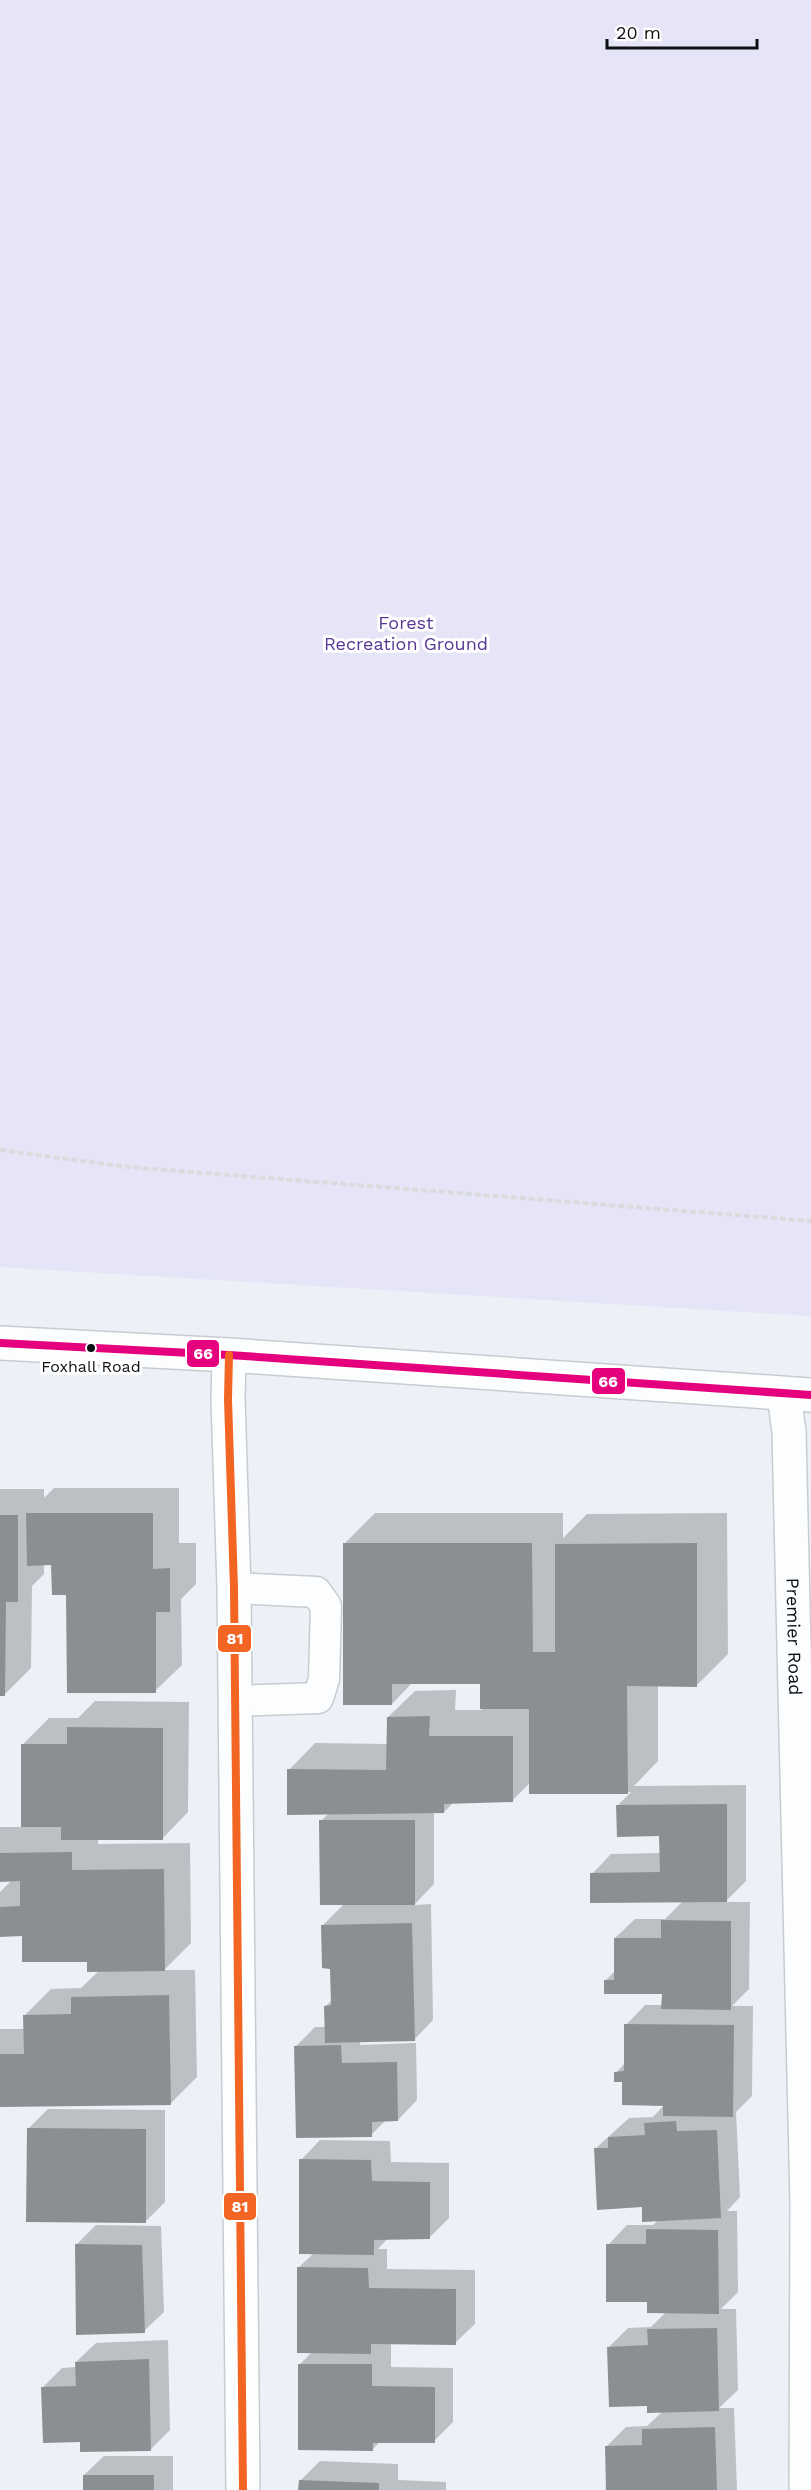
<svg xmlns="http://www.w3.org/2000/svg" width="811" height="2490" font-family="'Work Sans',sans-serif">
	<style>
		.green { fill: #e6e5f8 }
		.shadow { fill: #0003 }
		.building { fill: #8a9092 }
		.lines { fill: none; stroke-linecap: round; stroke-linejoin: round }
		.lane-casing { stroke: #c7ccd0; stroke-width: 33 }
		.street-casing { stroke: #c7ccd0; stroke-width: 36 }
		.primary-casing { stroke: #c7ccd0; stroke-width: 36 }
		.path { stroke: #d9dbdc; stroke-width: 4; stroke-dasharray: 6 3; stroke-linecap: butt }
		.lane { stroke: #fcfdfe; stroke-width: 30 }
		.street { stroke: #fcfdfe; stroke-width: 33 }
		.primary { stroke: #fcfdfe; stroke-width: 33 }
		.bus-1-casing { stroke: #fff; stroke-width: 12 }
		.bus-2-casing { stroke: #fff; stroke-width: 12 }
		.bus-1 { stroke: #e5007d; stroke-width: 8 }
		.bus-2 { stroke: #f26522; stroke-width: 8 }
		.bus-dot { fill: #0d1114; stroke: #fff; stroke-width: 2 }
		.labels { text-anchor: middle; stroke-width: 6; stroke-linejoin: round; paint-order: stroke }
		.bus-label { font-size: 16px; fill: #0d1114; stroke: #fff }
		.park-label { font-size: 18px; fill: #583795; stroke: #fff }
		.street-label { font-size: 18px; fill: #0d1114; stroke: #fff }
		.line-badge { stroke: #fff; stroke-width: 2 }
		.badge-label { font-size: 16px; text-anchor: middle; font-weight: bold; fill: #fff }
	</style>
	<rect width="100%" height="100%" fill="#ebf1f6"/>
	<polygon class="green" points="0,0 811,0 811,1316 0,1267"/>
	<g class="shadow">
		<polygon points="54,1488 179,1488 179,1543 196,1543 196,1584 181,1599 182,1665 155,1691 68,1593 53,1564 44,1564 44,1574 32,1586 31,1668 5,1694 0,1694 0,1489 44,1489 44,1498"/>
		<polygon points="375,1513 563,1513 563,1538 587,1514 727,1513 728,1654 697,1685 658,1685 658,1761 634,1786 746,1785 746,1881 725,1902 750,1902 749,1989 732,2006 753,2006 752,2096 736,2112 740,2197 727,2211 737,2211 738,2292 721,2309 736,2309 738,2390 719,2408 734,2408 737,2490 608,2490 606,2447 626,2427 647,2426 663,2411 649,2404 609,2347 628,2328 651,2327 666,2312 649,2300 608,2245 627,2225 653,2225 658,2220 643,2206 595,2149 629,2118 653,2117 665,2104 624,2081 616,2073 626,2062 626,2025 645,2005 663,2005 663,1992 605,1981 615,1971 615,1938 635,1919 665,1919 683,1901 592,1874 611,1854 661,1853 661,1835 618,1805 631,1792 531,1793 531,1782 512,1801 453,1803 444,1812 434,1812 434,1884 414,1905 431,1904 433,2020 414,2040 360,2041 360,2045 416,2043 417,2100 398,2120 386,2120 371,2135 295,2047 315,2027 326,2027 326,2006 332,2000 332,1967 323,1925 344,1904 321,1821 329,1813 289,1770 315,1743 388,1744 388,1717 415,1691 456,1690 455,1710 482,1710 482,1683 413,1682 392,1704 344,1544"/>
		<polygon points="95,1701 189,1702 188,1812 162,1839 98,1839 98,1844 190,1843 191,1943 164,1970 195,1970 197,2077 170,2104 0,2105 0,2029 25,2029 24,2016 51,1989 81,1988 100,1970 88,1960 23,1935 0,1936 0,1892 12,1880 0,1880 0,1827 22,1827 22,1745 49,1718 78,1718"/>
		<polygon points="48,2109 165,2110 165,2202 145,2222 28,2129"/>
		<polygon points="320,2140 390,2141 391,2162 449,2163 449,2218 429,2238 388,2238 378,2249 387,2249 387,2269 475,2270 475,2324 455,2343 391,2343 391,2367 453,2368 453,2422 434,2441 381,2441 373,2449 300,2364 312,2352 298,2268 314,2253 301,2160"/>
		<polygon points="96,2225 161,2226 164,2312 144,2331 76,2245"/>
		<polygon points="168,2340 170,2430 151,2449 43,2387 62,2368 76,2367 76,2362 96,2343"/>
		<polygon points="104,2456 173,2456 173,2490 84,2490 84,2475"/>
		<polygon points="320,2461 398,2464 398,2480 446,2482 446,2490 300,2490 300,2481"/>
	</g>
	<g class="building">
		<polygon points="26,1513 153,1513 153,1569 170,1568 170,1612 156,1612 156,1693 67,1693 66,1595 52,1595 51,1565 27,1566"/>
		<polygon points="0,1515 18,1515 18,1602 6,1602 5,1696 0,1696"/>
		<polygon points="343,1543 532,1543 533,1652 555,1652 555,1544 697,1543 697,1687 627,1686 628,1794 529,1794 529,1709 480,1709 480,1684 392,1684 392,1705 343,1705"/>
		<polygon points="430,1716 429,1736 513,1736 513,1802 444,1804 444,1813 287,1815 287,1769 386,1770 387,1717"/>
		<polygon points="67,1727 163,1728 163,1840 61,1840 61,1827 21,1827 21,1744 67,1744"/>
		<polygon points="727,1804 727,1902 590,1903 590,1873 660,1872 659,1836 617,1837 616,1805"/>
		<polygon points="319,1820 415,1820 415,1905 320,1905"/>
		<polygon points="72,1852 72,1870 164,1869 165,1971 87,1972 87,1962 22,1962 22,1936 0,1937 0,1907 20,1906 20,1881 0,1882 0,1853"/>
		<polygon points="661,1920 731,1921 731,2010 661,2009 662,1994 604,1994 604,1980 614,1980 614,1938 661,1938"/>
		<polygon points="412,1923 415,2041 325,2043 324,2006 331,2005 330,1969 322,1968 321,1925"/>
		<polygon points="169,1995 171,2105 0,2107 0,2054 24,2054 23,2015 71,2014 71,1997"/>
		<polygon points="624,2024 734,2025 733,2117 663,2116 663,2106 622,2105 622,2082 614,2082 614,2072 624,2071"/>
		<polygon points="341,2045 342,2063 397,2062 398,2121 372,2122 372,2137 296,2138 294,2046"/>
		<polygon points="676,2121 677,2131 717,2130 721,2218 642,2222 642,2207 597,2210 594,2148 608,2148 608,2137 645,2135 644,2123"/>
		<polygon points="27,2128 146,2129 146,2223 26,2222"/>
		<polygon points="299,2159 371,2160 372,2181 430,2182 430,2239 374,2240 374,2255 299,2254"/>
		<polygon points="646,2229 718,2230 719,2314 647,2313 647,2302 606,2302 606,2244 646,2244"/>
		<polygon points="75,2244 142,2245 145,2333 76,2335"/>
		<polygon points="297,2267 368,2268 369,2288 456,2289 456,2345 371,2344 371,2354 297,2353"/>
		<polygon points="717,2328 719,2411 647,2413 647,2406 609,2407 607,2347 648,2345 647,2329"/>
		<polygon points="149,2359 151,2451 80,2452 80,2442 43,2443 41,2387 76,2386 75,2362"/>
		<polygon points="298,2364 372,2364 372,2386 435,2387 435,2443 373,2443 373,2451 298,2450"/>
		<polygon points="715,2427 717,2490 606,2490 605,2446 642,2445 642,2429"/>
		<rect x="83" y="2475" width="71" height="15"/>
		<polygon points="299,2480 379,2483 379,2490 298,2490"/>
	</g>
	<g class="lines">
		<defs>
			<polyline id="lane" points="234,1588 316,1592 326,1606 324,1679 318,1698 235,1701"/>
			<g id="street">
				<polyline points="229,1355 228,1399 234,1588 243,2490"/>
				<path id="s1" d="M784,1394l5,38 18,772 -1,286"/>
			</g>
			<polyline id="primary" points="0,1343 229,1355 811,1395"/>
		</defs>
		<use href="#lane" class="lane-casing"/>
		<use href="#street" class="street-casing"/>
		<use href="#primary" class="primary-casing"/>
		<polyline class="path" points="0,1150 128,1167 811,1221"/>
		<use href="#lane" class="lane"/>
		<use href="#street" class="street"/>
		<use href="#primary" class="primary"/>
		<defs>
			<polyline id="bus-1" points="0,1343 229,1355 811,1395"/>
			<polyline id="bus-2" points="229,1355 228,1399 234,1588 243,2490"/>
		</defs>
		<use href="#bus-1" class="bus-1-casing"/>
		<use href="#bus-2" class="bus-2-casing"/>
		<use href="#bus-1" class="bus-1"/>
		<use href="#bus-2" class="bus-2"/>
	</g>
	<circle class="bus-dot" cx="91" cy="1348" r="5"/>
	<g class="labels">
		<g class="bus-label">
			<text x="91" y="1372">Foxhall Road</text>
		</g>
		<g class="park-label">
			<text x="406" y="629">Forest<tspan x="406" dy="21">Recreation Ground</tspan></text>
		</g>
		<g class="street-label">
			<text dy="6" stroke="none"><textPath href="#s1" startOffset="243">Premier Road</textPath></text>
		</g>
	</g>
	<g class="line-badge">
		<rect x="186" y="1339" width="34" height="29" rx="6" fill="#e5007d"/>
		<rect x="591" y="1367" width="35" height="28" rx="6" fill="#e5007d"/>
		<rect x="217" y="1624" width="35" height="29" rx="6" fill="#f26522"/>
		<rect x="223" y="2192" width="34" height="29" rx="6" fill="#f26522"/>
	</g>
	<g class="badge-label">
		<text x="203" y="1359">66</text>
		<text x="608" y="1387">66</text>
		<text x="235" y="1644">81</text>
		<text x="240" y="2212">81</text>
	</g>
	<path d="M607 39v9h150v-9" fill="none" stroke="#0d1114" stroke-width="3"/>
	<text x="616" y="39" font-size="18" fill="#0d1114" stroke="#ffffff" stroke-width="4.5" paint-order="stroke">20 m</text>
</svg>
